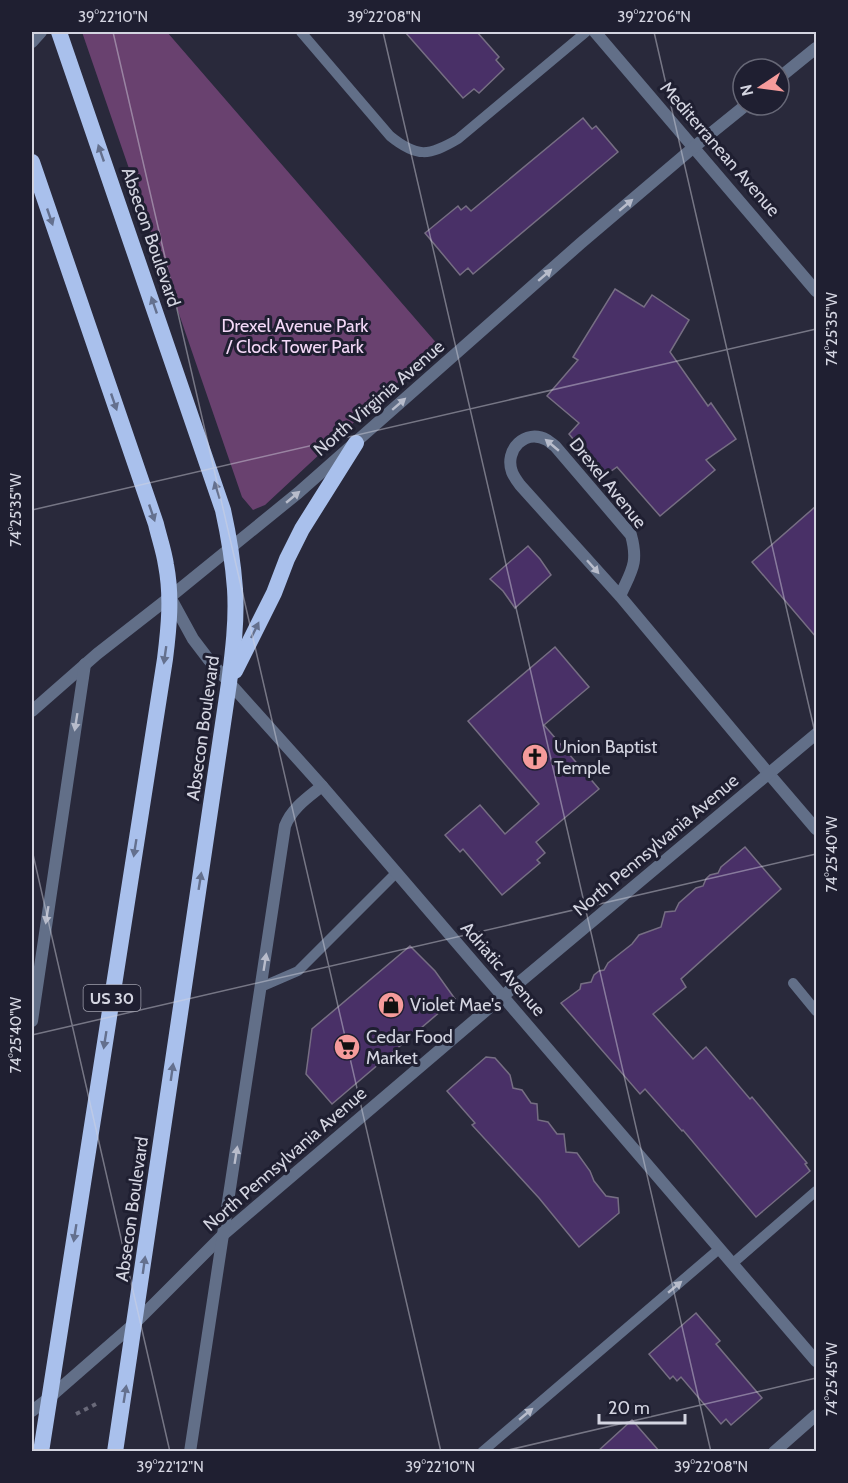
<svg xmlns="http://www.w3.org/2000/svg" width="848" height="1483" font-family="Cabin,sans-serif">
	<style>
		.green { fill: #69416f }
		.building { fill: #493067; stroke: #766e83; stroke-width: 1.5 }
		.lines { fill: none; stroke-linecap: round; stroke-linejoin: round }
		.path { stroke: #696979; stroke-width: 4; stroke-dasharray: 4.5 4.5; stroke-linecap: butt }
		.service { stroke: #626f88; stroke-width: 10 }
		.minor { stroke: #626f88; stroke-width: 12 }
		.tertiary { stroke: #626f88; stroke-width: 12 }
		.trunk { stroke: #a9c0ec; stroke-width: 16 }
		.oneway { fill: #64708e }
		.oneway2 { fill: #b8bccb }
		.ticks { fill: none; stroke: #d4d5e1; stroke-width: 1.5; stroke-opacity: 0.45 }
		.labels { text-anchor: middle; stroke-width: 6; stroke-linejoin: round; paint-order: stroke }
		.shield { fill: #1f1f31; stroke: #9e9eac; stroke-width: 1.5 }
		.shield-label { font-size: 16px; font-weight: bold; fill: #d4d5e1 }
		.street-label { font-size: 18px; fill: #d4d5e1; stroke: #1f1f31 }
		.park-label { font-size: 18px; fill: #f4d9f8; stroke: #1f1f31 }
		.poi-label { font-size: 18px; fill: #d4d5e1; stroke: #1f1f31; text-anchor: start }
		.neatline { fill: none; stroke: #d4d5e1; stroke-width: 2 }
		.ticks-label { font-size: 15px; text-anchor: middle; fill: #d4d5e1 }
	</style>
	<rect width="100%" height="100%" fill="#29293b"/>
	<polygon class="green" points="82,32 167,32 439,346 379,399 265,505 253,510 242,497"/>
	<g class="building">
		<polygon points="405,32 477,32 499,57 496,60 504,69 479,93 474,89 463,98"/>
		<polygon points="583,118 592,129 596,126 618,152 473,274 468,268 460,275 425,233 458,206 461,210 466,206 471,211"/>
		<polygon points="615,289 644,307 652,295 689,320 670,352 708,406 711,403 736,439 706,460 715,470 660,516 617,467 604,476 569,434 579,423 547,396 578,360 573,357"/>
		<polygon points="816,506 816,637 752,562"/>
		<polygon points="528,546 540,559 551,575 515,608 503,591 490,579"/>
		<polygon points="555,647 589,687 544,725 599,789 536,842 545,853 537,860 540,863 502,895 463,849 460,852 445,835 480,805 505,834 539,804 468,721"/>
		<polygon points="745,847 781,889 681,979 686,987 653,1014 693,1059 706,1047 750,1099 752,1097 807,1163 805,1164 810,1171 756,1217 683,1130 682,1131 645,1089 640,1094 561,1003 580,989 581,984 591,982 594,975 599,971 604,970 608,963 632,944 639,935 661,927 665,912 675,911 679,903 696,888 703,886 706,879 710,875 718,873 721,867"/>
		<polygon points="410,946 435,971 455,999 332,1104 306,1074 312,1029"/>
		<polygon points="486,1057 495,1058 510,1075 513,1088 522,1090 531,1103 537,1104 538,1120 548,1122 557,1134 564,1134 566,1152 577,1153 590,1171 594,1181 606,1196 618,1198 619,1213 579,1247 539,1198 472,1125 475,1123 447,1091"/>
		<polygon points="696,1313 720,1341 716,1344 762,1398 731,1425 726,1419 721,1424 681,1377 677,1381 673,1376 670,1379 649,1354"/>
		<polygon points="632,1420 660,1452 597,1452"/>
	</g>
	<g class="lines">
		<polyline class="path" points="76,1414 96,1404"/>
		<g class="service">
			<path d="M301,32l89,104c27,22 39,20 68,3l128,-107"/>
			<polyline points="793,983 816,1011"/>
			<polyline points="261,987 298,971 396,873"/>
			<polyline points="732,1264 816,1191"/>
			<polyline points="482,1452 719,1249"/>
		</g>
		<g class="minor">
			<polyline points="595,32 816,291"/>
			<polyline points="32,42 41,32"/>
			<path d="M620,596c11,-25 19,-32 11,-61l-76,-89c-3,-2 -5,-4 -8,-6 -22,-12 -43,10 -35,32 2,5 5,9 8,13l100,111 149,178 47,55"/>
			<polyline points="32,711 97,654 170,597 193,639 209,660 322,786 816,1361"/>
			<polyline points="32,1021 85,664"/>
			<polyline points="32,1411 49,1398 135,1323 224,1234 503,996 816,734"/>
			<path d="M190,1452l95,-626c7,-18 22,-28 37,-40"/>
		</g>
		<g class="tertiary">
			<polyline points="779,78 816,48"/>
			<polyline points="170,597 298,493 581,243 694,147 746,105"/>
			<polyline points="774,1452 816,1415"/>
		</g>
		<g class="trunk">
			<path d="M59,32l164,478c6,27 10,52 12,79 2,31 -2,63 -6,94l-114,769"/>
			<path d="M32,162l124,362c3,13 8,27 10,41 6,31 3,62 -1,94l-124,793"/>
			<polyline points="235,671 274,593 287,559 302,529 356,443"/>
		</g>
	</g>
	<defs><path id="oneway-solid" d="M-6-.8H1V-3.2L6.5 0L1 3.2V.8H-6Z" transform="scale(1.5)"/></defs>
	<g class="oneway">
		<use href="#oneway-solid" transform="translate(101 153) rotate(-109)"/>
		<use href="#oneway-solid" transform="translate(50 217) rotate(71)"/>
		<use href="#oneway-solid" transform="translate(154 305) rotate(-109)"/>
		<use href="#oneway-solid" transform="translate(114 402) rotate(71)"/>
		<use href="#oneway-solid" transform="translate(217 490) rotate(-108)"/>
		<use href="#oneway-solid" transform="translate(152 513) rotate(71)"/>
		<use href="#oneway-solid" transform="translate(255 630) rotate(-64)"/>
		<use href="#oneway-solid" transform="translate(165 655) rotate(98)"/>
		<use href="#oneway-solid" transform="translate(135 848) rotate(99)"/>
		<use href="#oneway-solid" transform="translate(200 881) rotate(-81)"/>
		<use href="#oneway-solid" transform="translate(105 1040) rotate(99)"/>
		<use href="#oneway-solid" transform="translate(172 1072) rotate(-82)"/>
		<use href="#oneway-solid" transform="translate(75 1233) rotate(99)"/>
		<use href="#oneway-solid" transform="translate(144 1265) rotate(-82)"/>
		<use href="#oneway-solid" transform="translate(125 1394) rotate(-81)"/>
	</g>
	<g class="oneway2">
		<use href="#oneway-solid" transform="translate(626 205) rotate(-40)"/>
		<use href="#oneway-solid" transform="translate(545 275) rotate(-41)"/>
		<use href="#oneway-solid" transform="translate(399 404) rotate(-41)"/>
		<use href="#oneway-solid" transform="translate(552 445) rotate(-140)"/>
		<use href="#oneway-solid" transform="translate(293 497) rotate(-40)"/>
		<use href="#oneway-solid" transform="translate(593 567) rotate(48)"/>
		<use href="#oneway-solid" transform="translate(76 722) rotate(99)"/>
		<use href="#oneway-solid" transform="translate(47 915) rotate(99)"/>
		<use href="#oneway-solid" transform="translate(265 962) rotate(-81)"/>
		<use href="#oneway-solid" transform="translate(236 1155) rotate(-81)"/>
		<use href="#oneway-solid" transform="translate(675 1287) rotate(-40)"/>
		<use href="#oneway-solid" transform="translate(526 1414) rotate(-40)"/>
	</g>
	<path class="ticks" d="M113,32l328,1420M383,32l328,1420M654,32l162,705M32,510l784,-181M32,850l138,602M32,1035l784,-181M500,1452l316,-74"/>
	<defs>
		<symbol id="church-disc" viewBox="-11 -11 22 22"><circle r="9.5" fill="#f59b9b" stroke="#1f1f31"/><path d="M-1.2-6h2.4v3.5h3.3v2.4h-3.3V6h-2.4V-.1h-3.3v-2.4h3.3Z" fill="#111"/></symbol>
		<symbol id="shop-disc" viewBox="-11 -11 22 22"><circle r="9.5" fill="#f59b9b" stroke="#1f1f31"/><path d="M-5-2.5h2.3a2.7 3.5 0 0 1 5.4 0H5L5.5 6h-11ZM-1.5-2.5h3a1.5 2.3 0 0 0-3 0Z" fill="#111"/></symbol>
		<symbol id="supermarket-disc" viewBox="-11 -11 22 22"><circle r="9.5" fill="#f59b9b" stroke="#1f1f31"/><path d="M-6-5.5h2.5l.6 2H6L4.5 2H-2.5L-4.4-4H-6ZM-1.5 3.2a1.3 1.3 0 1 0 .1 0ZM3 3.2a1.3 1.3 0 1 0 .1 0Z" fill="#111"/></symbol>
	</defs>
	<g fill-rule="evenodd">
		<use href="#church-disc" x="520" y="742" width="30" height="30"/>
		<use href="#shop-disc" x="376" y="990" width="30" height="30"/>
		<use href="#supermarket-disc" x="332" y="1032" width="30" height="30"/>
	</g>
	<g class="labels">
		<rect class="shield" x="83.5" y="985" width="57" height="26" rx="4.5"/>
		<g class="shield-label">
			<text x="112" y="1004">US 30</text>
		</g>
		<g class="street-label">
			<text transform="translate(720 149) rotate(49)" y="6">Mediterranean Avenue</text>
			<text transform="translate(151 237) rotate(71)" y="6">Absecon Boulevard</text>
			<text transform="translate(379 398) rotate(-41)" y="6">North Virginia Avenue</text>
			<text transform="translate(608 483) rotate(51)" y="6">Drexel Avenue</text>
			<text transform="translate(203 728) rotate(-82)" y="6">Absecon Boulevard</text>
			<text transform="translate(656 845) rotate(-40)" y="6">North Pennsylvania Avenue</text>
			<text transform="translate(503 969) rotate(49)" y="6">Adriatic Avenue</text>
			<text transform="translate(285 1159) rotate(-41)" y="6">North Pennsylvania Avenue</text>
			<text transform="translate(132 1209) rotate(-82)" y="6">Absecon Boulevard</text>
		</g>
		<g class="park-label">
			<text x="295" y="332">Drexel Avenue Park<tspan x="295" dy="21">/ Clock Tower Park</tspan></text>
		</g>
		<g class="poi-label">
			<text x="554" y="753">Union Baptist<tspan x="554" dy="21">Temple</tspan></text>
			<text x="410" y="1011">Violet Mae's</text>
			<text x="366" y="1043">Cedar Food<tspan x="366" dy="21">Market</tspan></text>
		</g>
	</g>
	<rect width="848" height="1483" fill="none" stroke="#1f1f31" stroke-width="66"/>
	<g transform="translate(761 87) rotate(257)"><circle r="28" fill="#1f1f31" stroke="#676877" stroke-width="1.5"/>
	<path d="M0-4.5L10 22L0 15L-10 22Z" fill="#f59b9b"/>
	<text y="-9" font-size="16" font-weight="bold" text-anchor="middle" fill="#d4d5e1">N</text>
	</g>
	<path d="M599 1414v9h86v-9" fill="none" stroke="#d4d5e1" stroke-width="3"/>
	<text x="608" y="1414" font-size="18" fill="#d4d5e1" stroke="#1f1f31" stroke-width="4.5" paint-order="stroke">20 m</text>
	<rect x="33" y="33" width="782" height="1417" class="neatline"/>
	<g class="ticks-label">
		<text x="113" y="22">39°22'10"N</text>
		<text x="384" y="22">39°22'08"N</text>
		<text x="654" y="22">39°22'06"N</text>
		<text transform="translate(832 329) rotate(-90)" y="5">74°25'35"W</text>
		<text transform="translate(16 510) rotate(-90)" y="5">74°25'35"W</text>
		<text transform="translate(832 854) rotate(-90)" y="5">74°25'40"W</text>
		<text transform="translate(16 1035) rotate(-90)" y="5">74°25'40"W</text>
		<text transform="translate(832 1379) rotate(-90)" y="5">74°25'45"W</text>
		<text x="170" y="1472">39°22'12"N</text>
		<text x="440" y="1472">39°22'10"N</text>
		<text x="711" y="1472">39°22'08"N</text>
	</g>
</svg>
